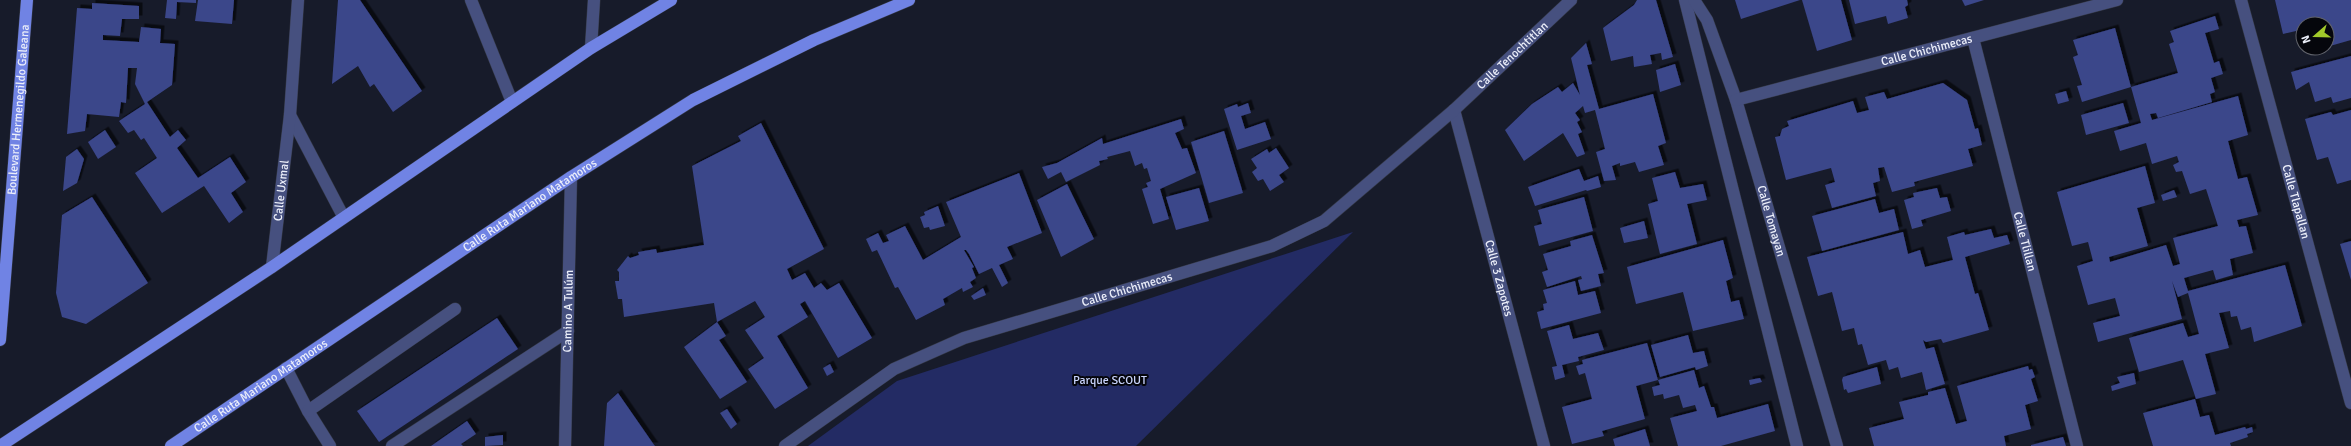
<svg xmlns="http://www.w3.org/2000/svg" width="2351" height="446" font-family="Signika,sans-serif">
	<style>
		.green { fill: #232b64 }
		.building { fill: #3b468a; filter: url(#shadow) }
		.lines { fill: none; stroke-linecap: round; stroke-linejoin: round }
		.minor-casing { stroke: #353947; stroke-width: 13 }
		.major-casing { stroke: #353947; stroke-width: 13 }
		.minor { stroke: #46507f; stroke-width: 12 }
		.major { stroke: #7083e4; stroke-width: 12 }
		.labels { text-anchor: middle; stroke-width: 4; stroke-linejoin: round; paint-order: stroke }
		.street-label { font-size: 12px; fill: #eceffa; stroke: #05060c }
		.park-label { font-size: 12px; fill: #c9d4fc; stroke: #05060c }
	</style>
	<defs>
		<filter id="shadow"><feDropShadow dx="3.5" dy="-3.5" stdDeviation="0" flood-color="#0009"/></filter>
	</defs>
	<rect width="100%" height="100%" fill="#171b2a"/>
	<polygon class="green" points="1353,232 1136,446 808,446 897,381"/>
	<g class="building">
		<polygon points="167,0 196,0 196,3 177,2 176,19 165,18"/>
		<polygon points="198,0 234,0 232,24 195,21"/>
		<polygon points="338,0 360,0 422,91 393,112 374,84 370,87 358,66 332,84"/>
		<polygon points="1637,0 1656,0 1673,57 1662,60 1661,53 1650,55 1652,64 1634,67 1633,56 1611,61 1603,28 1634,5"/>
		<polygon points="1735,0 1800,0 1741,19"/>
		<polygon points="1802,0 1841,0 1852,40 1817,51"/>
		<polygon points="1849,0 1907,0 1908,5 1905,7 1908,18 1888,24 1886,16 1855,24"/>
		<polygon points="1962,0 1984,0 1965,6"/>
		<polygon points="2275,0 2351,0 2351,40 2330,46 2327,44 2327,24 2303,24 2303,51 2296,31 2283,34"/>
		<polygon points="92,3 139,6 139,19 122,19 120,36 103,35 103,40 139,42 141,27 161,29 160,43 175,44 172,85 147,102 170,137 178,130 186,140 177,148 198,178 230,157 246,182 231,193 243,212 229,223 204,186 162,213 135,173 157,158 144,138 141,140 134,130 128,133 119,121 145,104 135,84 137,68 128,68 126,103 121,102 119,117 87,114 85,131 67,134 77,8 92,9"/>
		<polygon points="2215,16 2219,29 2205,33 2214,63 2219,61 2223,74 2211,78 2215,92 2210,94 2212,102 2158,118 2156,113 2150,114 2152,120 2238,96 2248,135 2228,141 2238,179 2247,177 2258,215 2237,220 2239,227 2246,226 2253,253 2230,259 2233,275 2216,280 2213,270 2184,278 2188,291 2285,265 2302,326 2254,342 2251,327 2241,330 2237,316 2231,317 2230,311 2219,313 2229,348 2205,354 2216,394 2196,399 2183,360 2139,372 2129,338 2183,323 2188,337 2199,334 2188,293 2178,297 2172,281 2182,319 2098,342 2093,323 2120,316 2115,298 2088,305 2077,266 2093,261 2088,242 2072,246 2057,192 2145,166 2155,203 2137,208 2148,246 2109,257 2110,262 2166,245 2173,266 2180,264 2173,238 2218,226 2206,189 2190,194 2182,171 2176,172 2173,165 2179,162 2177,156 2152,164 2146,143 2120,151 2114,131 2141,123 2131,87 2178,73 2169,44 2174,42 2170,31"/>
		<polygon points="2115,28 2131,87 2082,102 2077,86 2082,85 2073,57 2078,55 2073,40"/>
		<polygon points="1586,43 1592,64 1587,65 1599,109 1653,94 1666,143 1658,146 1664,165 1639,172 1635,162 1620,166 1620,163 1612,166 1616,180 1604,181 1596,152 1605,149 1595,110 1585,113 1583,106 1575,113 1580,120 1577,122 1582,132 1578,134 1585,154 1577,157 1563,133 1524,161 1505,130 1532,104 1558,87 1562,92 1573,83 1580,95 1571,58"/>
		<polygon points="2351,56 2351,98 2333,103 2331,97 2315,102 2309,82 2296,90 2291,72"/>
		<polygon points="1675,64 1681,85 1660,92 1656,70"/>
		<polygon points="1943,83 1967,100 1975,129 1978,128 1982,145 1968,149 1973,166 1914,182 1915,186 1892,192 1884,167 1878,168 1880,181 1873,183 1876,196 1832,208 1825,185 1835,182 1831,168 1786,180 1775,137 1780,136 1782,129 1789,126 1787,121 1853,101 1857,113 1869,110 1865,97 1884,92 1887,99"/>
		<polygon points="2066,91 2069,101 2058,104 2055,94"/>
		<polygon points="1248,103 1251,113 1241,116 1245,129 1265,122 1271,139 1237,150 1224,109 1237,104 1238,107"/>
		<polygon points="2123,103 2129,123 2086,135 2081,115"/>
		<polygon points="2351,110 2351,180 2337,184 2328,157 2317,160 2305,119 2331,112 2333,115"/>
		<polygon points="1181,119 1184,129 1175,133 1182,149 1187,148 1196,173 1160,189 1169,219 1153,224 1142,189 1148,187 1146,183 1151,181 1147,168 1144,169 1142,163 1135,166 1130,151 1107,157 1108,159 1099,161 1100,165 1066,182 1061,172 1048,179 1042,167 1057,163 1102,138 1103,144"/>
		<polygon points="761,123 824,249 787,269 792,280 805,273 814,288 821,283 827,290 839,283 872,338 838,358 805,301 800,304 808,317 777,336 808,388 775,409 748,369 764,358 745,330 765,317 755,301 717,322 726,336 719,340 747,382 720,399 684,347 717,322 714,303 624,317 622,299 618,299 615,281 619,281 619,272 617,270 628,256 630,258 639,255 638,252 656,249 657,253 704,245 692,166 741,141 738,136"/>
		<polygon points="105,130 116,147 98,159 88,142"/>
		<polygon points="1224,131 1243,193 1209,203 1191,142"/>
		<polygon points="1276,148 1289,168 1279,175 1284,182 1270,191 1263,179 1258,181 1252,172 1257,168 1251,159 1267,149 1269,153"/>
		<polygon points="77,149 84,159 77,183 63,191 66,157"/>
		<polygon points="1579,169 1584,181 1598,176 1601,187 1587,191 1586,190 1535,206 1528,187"/>
		<polygon points="1675,172 1680,188 1703,184 1707,200 1687,204 1697,244 1660,254 1648,204 1658,201 1652,178"/>
		<polygon points="1019,173 1042,233 1007,247 1013,259 999,265 1008,283 1002,287 992,268 979,274 969,254 966,250 964,250 974,267 972,268 976,278 970,282 973,287 963,292 962,288 943,299 945,305 916,320 898,287 895,288 877,250 872,252 866,239 878,233 883,243 889,241 886,235 905,226 923,260 961,237 946,202"/>
		<polygon points="1067,184 1094,239 1061,257 1037,200"/>
		<polygon points="1199,188 1209,221 1176,230 1166,197"/>
		<polygon points="1937,188 1940,198 1947,197 1951,211 1921,220 1923,226 1912,229 1904,200 1914,197 1913,193"/>
		<polygon points="2174,190 2177,197 2163,201 2161,195"/>
		<polygon points="92,197 148,283 86,324 62,317 56,293 62,215"/>
		<polygon points="1584,197 1593,231 1539,246 1534,226 1542,224 1538,210"/>
		<polygon points="1875,199 1879,213 1894,209 1899,230 1822,251 1812,216"/>
		<polygon points="938,206 945,226 930,230 929,227 924,228 920,217 925,215 924,212"/>
		<polygon points="1644,221 1648,238 1624,243 1620,228"/>
		<polygon points="1991,229 1994,238 2007,235 2010,244 1965,257 1975,294 1978,293 1989,330 1943,343 1941,339 1926,342 1923,340 1926,349 1934,347 1945,384 1926,390 1922,372 1901,378 1898,367 1889,370 1886,360 1868,365 1862,344 1858,345 1854,328 1842,331 1832,292 1818,296 1807,257 1903,232 1908,254 1920,250 1925,267 1953,260 1947,237 1964,232 1965,235"/>
		<polygon points="1592,235 1604,273 1598,274 1601,286 1581,291 1578,280 1582,279 1581,276 1547,287 1542,272 1548,270 1543,254 1571,246 1570,241"/>
		<polygon points="1723,240 1733,278 1726,281 1731,302 1739,300 1744,319 1693,331 1683,292 1636,304 1627,267"/>
		<polygon points="2351,241 2351,280 2340,244"/>
		<polygon points="1575,281 1578,295 1595,291 1601,313 1541,329 1537,312 1544,310 1543,304 1547,303 1543,290"/>
		<polygon points="983,288 986,295 974,300 971,296"/>
		<polygon points="497,318 518,349 379,442 357,411"/>
		<polygon points="1569,325 1573,339 1598,333 1604,350 1578,357 1579,361 1562,365 1565,377 1555,380 1552,367 1557,366 1547,331"/>
		<polygon points="1688,335 1693,353 1704,351 1708,366 1696,370 1695,367 1660,377 1651,345"/>
		<polygon points="1647,343 1658,380 1636,386 1645,419 1602,431 1604,436 1572,444 1562,407 1592,399 1585,373 1579,375 1576,366 1583,364 1582,360"/>
		<polygon points="830,364 834,372 827,376 823,368"/>
		<polygon points="2028,366 2029,370 2032,369 2035,377 2031,379 2038,401 2025,405 2031,429 2004,436 2006,446 1874,446 1869,428 1904,419 1899,402 1928,395 1928,392 1945,388 1956,424 1967,421 1957,386"/>
		<polygon points="1877,367 1881,384 1848,393 1846,389 1844,390 1842,380 1843,377"/>
		<polygon points="1694,370 1699,388 1704,386 1711,407 1714,407 1717,418 1768,404 1775,431 1721,446 1678,446 1670,418 1697,411 1695,405 1683,408 1679,395 1664,399 1663,394 1654,396 1652,387 1660,385 1658,380"/>
		<polygon points="2134,373 2136,384 2112,391 2111,386 2120,383 2117,377"/>
		<polygon points="1760,378 1762,382 1750,385 1749,380"/>
		<polygon points="618,393 652,442 655,446 604,446 607,403"/>
		<polygon points="2195,399 2200,417 2209,415 2215,435 2245,427 2246,429 2252,427 2253,432 2247,434 2248,437 2230,443 2231,446 2153,446 2143,413"/>
		<polygon points="727,409 737,424 731,429 720,413"/>
		<polygon points="467,421 476,434 461,444 463,446 431,446"/>
		<polygon points="1645,429 1650,446 1615,446 1613,439"/>
		<polygon points="503,435 503,445 485,446 485,437"/>
		<polygon points="2063,437 2066,446 2031,446 2031,445"/>
	</g>
	<g class="lines">
		<defs>
			<g id="minor">
				<polyline points="471,0 512,102"/>
				<polyline points="1685,0 1797,446"/>
				<path id="s1" d="M1694,0l13,20 29,80 101,346"/>
				<path id="s2" d="M2241,0l110,403"/>
				<path id="s3" d="M1973,38l104,408"/>
				<polyline points="591,48 594,0"/>
				<path id="s4" d="M1736,100l381,-100"/>
				<path id="s5" d="M1454,110l90,336"/>
				<polyline points="290,115 343,216"/>
				<path id="s6" d="M272,267l18,-152 8,-115"/>
				<polyline points="286,368 308,411 330,446"/>
				<polyline points="308,411 455,309"/>
				<polyline points="392,446 568,331"/>
				<path id="s7" d="M565,446l6,-269"/>
				<path id="s8" d="M785,446l109,-77 70,-31 308,-92 52,-25 130,-111 117,-110"/>
			</g>
			<g id="major">
				<path id="s9" d="M0,340l27,-340"/>
				<polyline points="0,446 272,267 591,48 671,0"/>
				<path id="s10" d="M171,446l400,-269 122,-77 121,-60 95,-40"/>
			</g>
		</defs>
		<use href="#minor" class="minor-casing"/>
		<use href="#major" class="major-casing"/>
		<use href="#minor" class="minor"/>
		<use href="#major" class="major"/>
	</g>
	<g class="labels">
		<g class="street-label">
			<text dy="4" stroke="none"><textPath href="#s4" startOffset="197">Calle Chichimecas</textPath></text>
			<text dy="4" stroke="none"><textPath href="#s8" startOffset="840">Calle Tenochtitlan</textPath></text>
			<text dy="4" stroke="none"><textPath href="#s9" startOffset="231">Boulevard Hermenegildo Galeana</textPath></text>
			<text dy="4" stroke="none"><textPath href="#s6" startOffset="77">Calle Uxmal</textPath></text>
			<text dy="4" stroke="none"><textPath href="#s2" startOffset="209">Calle Tlapallan</textPath></text>
			<text dy="4" stroke="none"><textPath href="#s10" startOffset="432">Calle Ruta Mariano Matamoros</textPath></text>
			<text dy="4" stroke="none"><textPath href="#s1" startOffset="235">Calle Tomayan</textPath></text>
			<text dy="4" stroke="none"><textPath href="#s3" startOffset="210">Calle Tlillan</textPath></text>
			<text dy="4" stroke="none"><textPath href="#s5" startOffset="174">Calle 3 Zapotes</textPath></text>
			<text dy="4" stroke="none"><textPath href="#s8" startOffset="380">Calle Chichimecas</textPath></text>
			<text dy="4" stroke="none"><textPath href="#s7" startOffset="135">Camino A Tulúm</textPath></text>
			<text dy="4" stroke="none"><textPath href="#s10" startOffset="108">Calle Ruta Mariano Matamoros</textPath></text>
		</g>
		<g class="park-label">
			<text x="1110" y="384">Parque SCOUT</text>
		</g>
	</g>
	<g transform="translate(2315 36) rotate(250)"><circle r="19" fill="#05060c" stroke="#61636b"/>
	<path d="M0-3L7 15L0 10L-7 15Z" fill="#a1c92a"/>
	<text y="-6" font-size="11" font-weight="bold" text-anchor="middle" fill="#eceffa">N</text>
	</g>
</svg>
